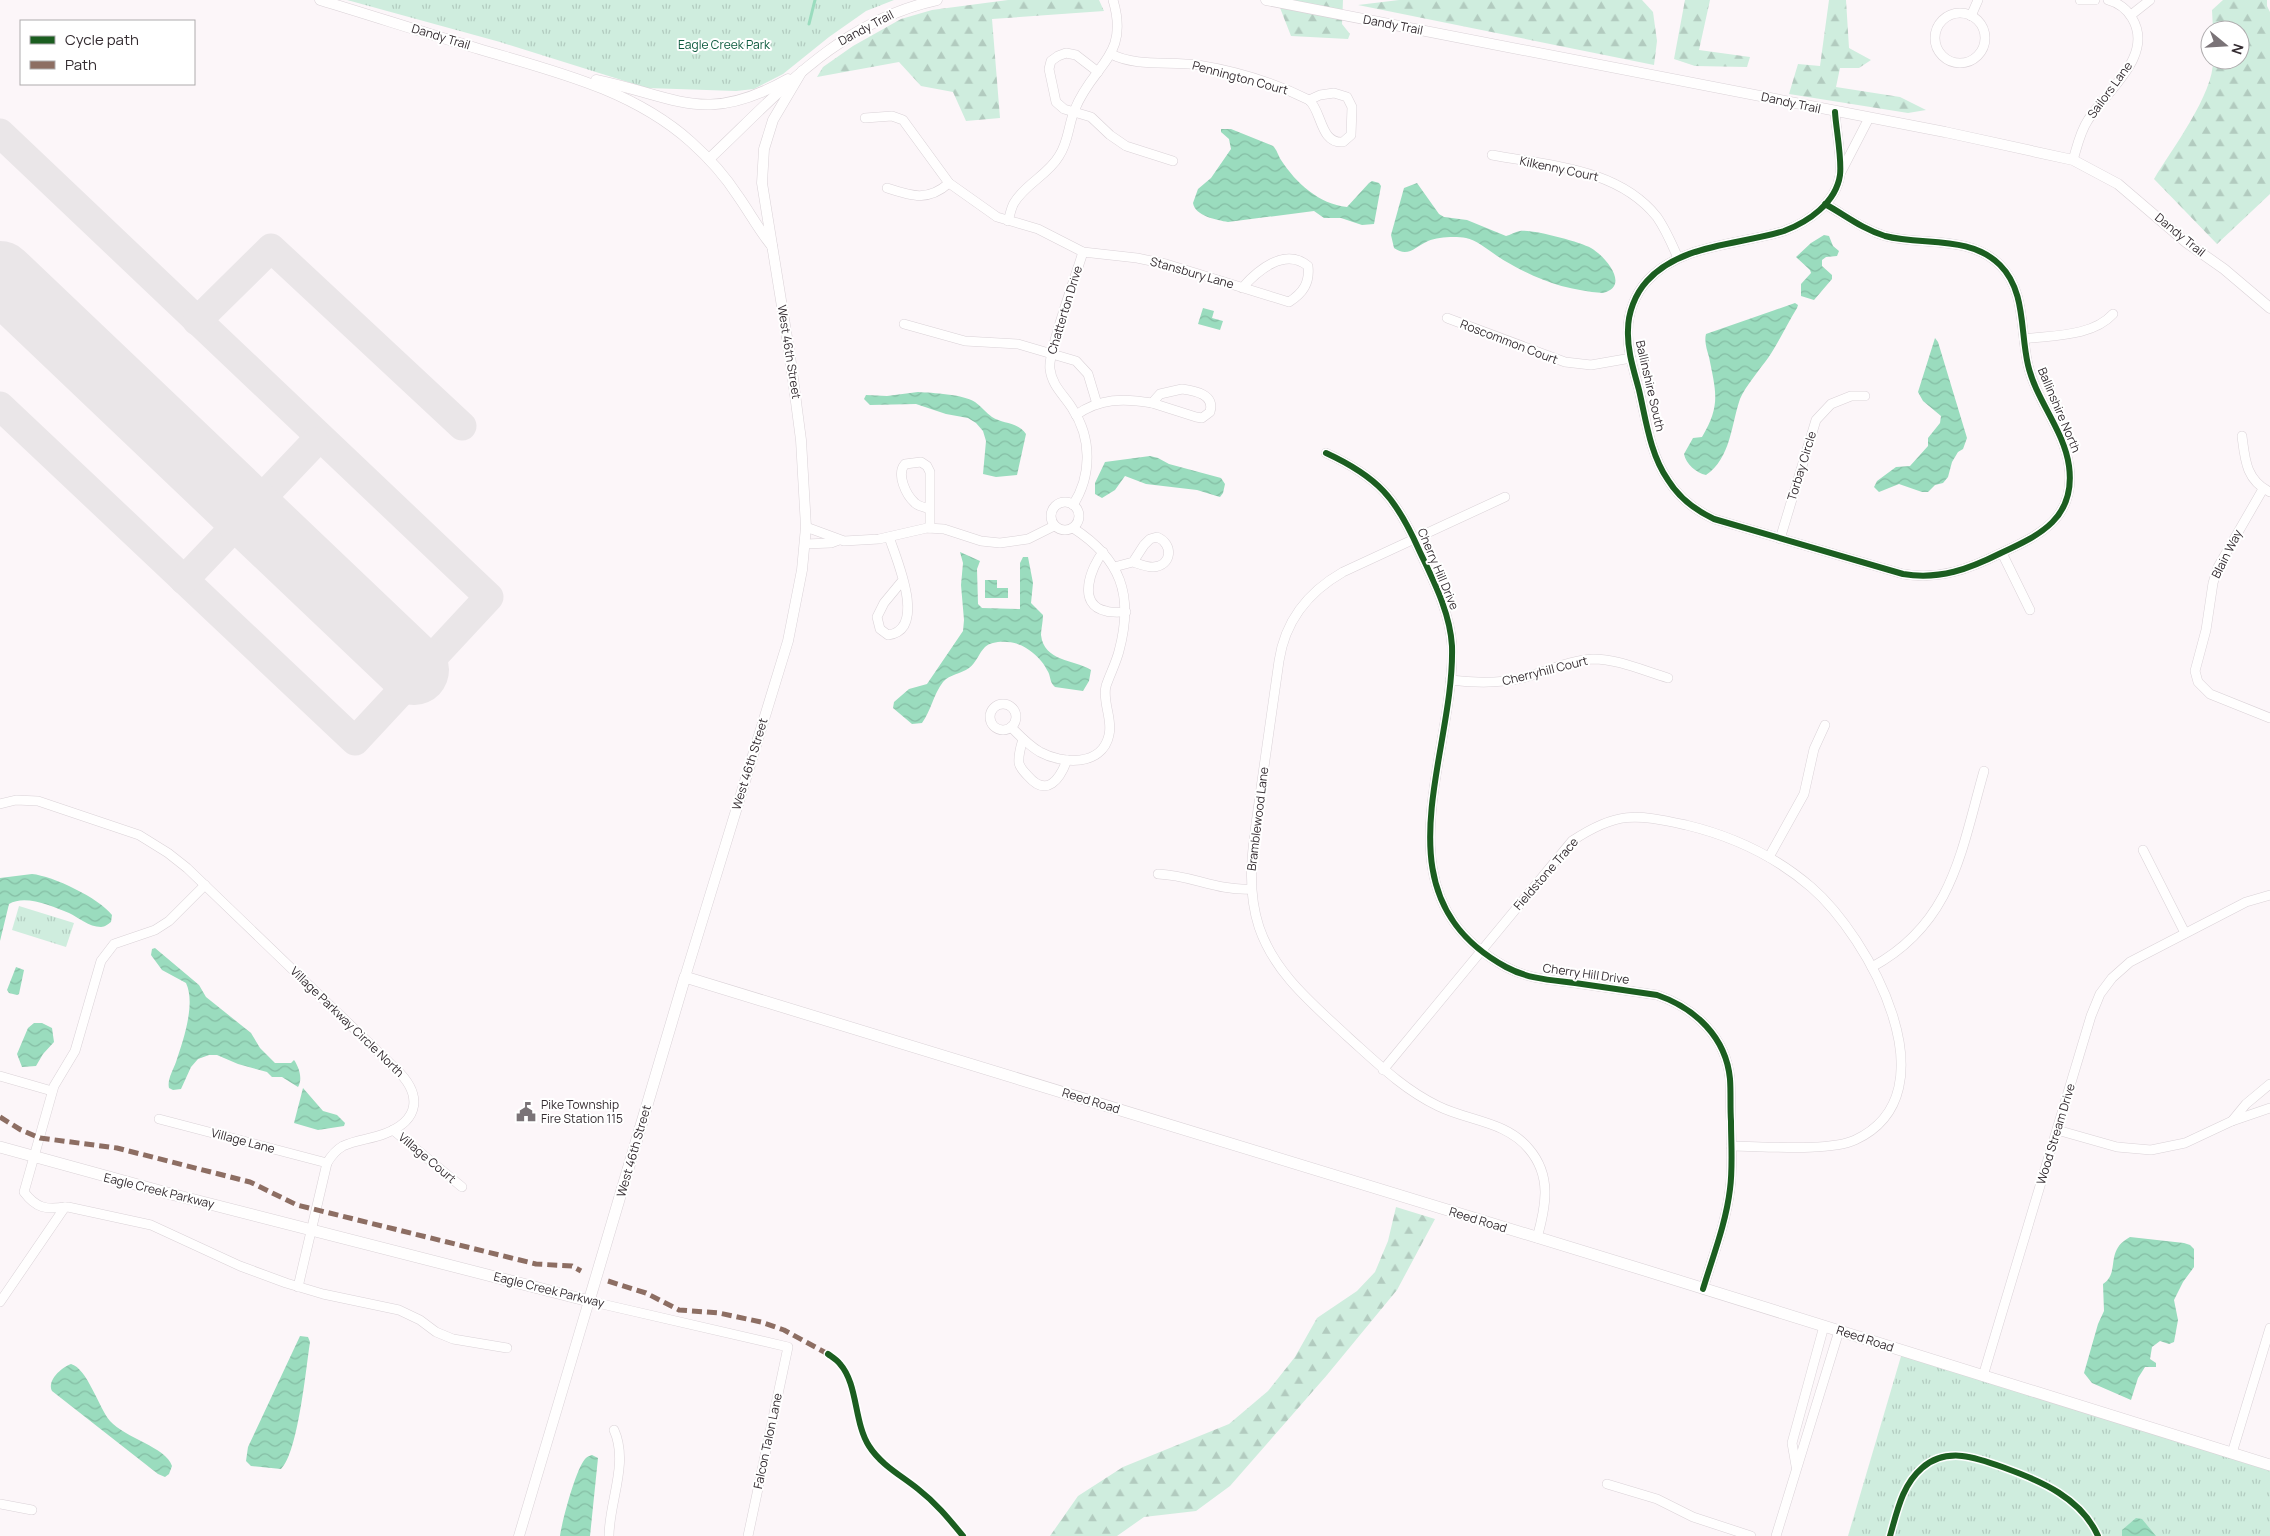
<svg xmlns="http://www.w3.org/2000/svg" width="2270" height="1536" font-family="Manrope,sans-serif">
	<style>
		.forest { fill: url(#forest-firs) }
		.park { fill: url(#park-tufts) }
		.water { fill: url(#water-waves) }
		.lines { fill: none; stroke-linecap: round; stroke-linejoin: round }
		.stream { stroke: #9adcbe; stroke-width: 3 }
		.taxiway { stroke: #eae6e8; stroke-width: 29 }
		.runway { stroke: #eae6e8; stroke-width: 70 }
		.minor-casing { stroke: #dad2d7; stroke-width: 10 }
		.tertiary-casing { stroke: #dad2d7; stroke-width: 11 }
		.secondary-casing { stroke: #dad2d7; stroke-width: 12 }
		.minor { stroke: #fffefe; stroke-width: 9 }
		.tertiary { stroke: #fffefe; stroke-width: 10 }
		.secondary { stroke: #fffefe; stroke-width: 11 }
		.quiet { stroke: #8d6e63; stroke-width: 5; stroke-dasharray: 10 5; stroke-linecap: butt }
		.cycleway-casing { stroke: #fff; stroke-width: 9 }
		.cycleway { stroke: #1b5e20; stroke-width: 6 }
		.labels { text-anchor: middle; stroke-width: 4; stroke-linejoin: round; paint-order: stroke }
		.street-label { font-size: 12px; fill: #342c31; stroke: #fff }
		.park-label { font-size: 12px; fill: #0c5a3e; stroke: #fff }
		.poi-label { font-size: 12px; fill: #342c31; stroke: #fff; text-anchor: start }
	</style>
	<defs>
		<pattern id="forest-firs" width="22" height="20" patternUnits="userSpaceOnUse" patternTransform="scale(1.25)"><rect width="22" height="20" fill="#cfedde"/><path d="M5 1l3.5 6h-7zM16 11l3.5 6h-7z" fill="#b2cbbf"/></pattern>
		<pattern id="park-tufts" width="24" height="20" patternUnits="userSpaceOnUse" patternTransform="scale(1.25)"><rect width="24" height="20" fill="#cfedde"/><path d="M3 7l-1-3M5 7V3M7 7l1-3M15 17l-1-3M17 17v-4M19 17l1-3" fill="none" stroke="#b2cbbf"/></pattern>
		<pattern id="water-waves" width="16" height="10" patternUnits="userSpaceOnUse" patternTransform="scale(1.25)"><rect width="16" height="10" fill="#9adcbe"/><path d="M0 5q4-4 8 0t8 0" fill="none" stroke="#85bda4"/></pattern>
	</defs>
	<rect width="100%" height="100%" fill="#fcf6f9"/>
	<g class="forest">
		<polygon points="1008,0 1099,0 1104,11 992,19 1000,118 966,121 953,92 921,86 899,62 817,77 823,67 853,46 901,19 932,10"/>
		<polygon points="1277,0 1343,0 1342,24 1350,34 1348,39 1291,36"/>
		<polygon points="1399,0 1642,0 1653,12 1657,41 1654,65 1358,5"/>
		<polygon points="1685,0 1710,0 1699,50 1750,57 1747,67 1695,66 1674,59"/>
		<polygon points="1829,0 1846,0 1849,48 1871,60 1859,68 1840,68 1836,87 1900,97 1926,110 1908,113 1789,94 1798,64 1820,66"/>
		<path d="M2223,0h44v6l3,6v182l-53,50 -63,-65c18,-30 60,-85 59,-119h27v-30h-27l-1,-20z"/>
		<polygon points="1396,1207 1435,1219 1397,1290 1327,1375 1230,1486 1196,1511 1144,1517 1117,1536 1050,1536 1078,1496 1123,1467 1229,1424 1268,1391 1295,1357 1317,1318 1357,1291 1375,1272 1388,1241"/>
	</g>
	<g class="park">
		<polygon points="347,0 894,0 866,11 829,37 783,74 754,89 736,91 647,88 500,42"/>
		<polygon points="19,906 74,923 66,947 12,930"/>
		<polygon points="1902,1353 2270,1467 2270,1536 1848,1536"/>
	</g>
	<g class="water">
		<path d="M1221,129h10l42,17c4,4 5,9 8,14 15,23 38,44 66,47l22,-24 3,-2 7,2 2,3 -7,38 -12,1 -21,-7h-17l-10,-7 -86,11c-11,-2 -33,-6 -35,-19l5,-14 13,-11 20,-29 -2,-10 -8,-7z"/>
		<path d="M1417,183l22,31 5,3 23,3 39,16c4,-1 9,-4 14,-5 12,-2 60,11 71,17 14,8 40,38 12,45 -38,-3 -65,-13 -98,-32 -11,-6 -27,-21 -39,-23 -11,-2 -28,-1 -38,3 -13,6 -20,17 -34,7l-3,-13 13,-47z"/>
		<polygon points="1824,235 1829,236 1833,246 1839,251 1837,256 1826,257 1822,260 1822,266 1832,275 1832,279 1814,300 1801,296 1801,284 1811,273 1810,270 1796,257 1811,243"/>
		<path d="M1795,303l3,2 -1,3c-10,16 -18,34 -29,50 -8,11 -23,29 -28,41 -9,26 -9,59 -34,76 -10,-2 -20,-11 -22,-21l9,-16 9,-1c19,-32 14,-45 7,-80 -2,-7 -5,-16 -3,-23z"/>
		<polygon points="1203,308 1214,311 1212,318 1223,321 1220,330 1198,324"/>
		<polygon points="1935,338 1938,342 1967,438 1963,449 1958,452 1952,462 1948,477 1943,483 1935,485 1928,492 1922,492 1899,484 1879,492 1874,487 1877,481 1896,467 1910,466 1928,446 1928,438 1940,423 1941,416 1923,401 1918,392"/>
		<path d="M918,392c15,1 44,2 57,10 6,4 11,11 17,15 11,7 26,5 34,17l-9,41 -21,2 -13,-3 3,-33 -3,-10 -7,-8 -8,-5 -22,-4 -30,-10 -46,1 -6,-6 2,-4 21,1z"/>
		<polygon points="1150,456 1158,458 1169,464 1221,478 1225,484 1223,493 1220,497 1197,490 1146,484 1125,476 1115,490 1102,498 1095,494 1095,483 1105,462"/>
		<path d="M960,552l20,9 -3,8 1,35 4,4 38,1v-46l3,-6h5l5,26 -2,20 12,12c0,7 -2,14 -2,20 3,27 33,24 50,35l-2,11 -6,10 -28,-4c-6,-5 -4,-12 -8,-17 -4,-9 -13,-17 -21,-22 -9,-7 -32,-9 -41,-1 -6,6 -9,16 -16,21 -8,6 -19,6 -26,14 -10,13 -12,29 -21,41l-10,1 -19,-16 1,-6 15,-13 18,-5 36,-53 1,-11 -3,-35 2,-22z"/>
		<polygon points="985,580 997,580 997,588 1008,588 1008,598 985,598"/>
		<path d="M32,874c21,2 67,24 80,41l-1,7c-3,2 -6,5 -10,5 -12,0 -23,-10 -32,-14 -17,-7 -44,-19 -60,-9l-9,37v-63z"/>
		<path d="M155,948l44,37 7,12 45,36 9,15 15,15h16l3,-3c5,7 9,19 4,27l-16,-10h-10l-5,-5 -29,-8 -21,-9h-8l-11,4 -7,8 -10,22 -8,1 -4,-2c-2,-8 4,-18 7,-26 7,-21 20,-58 10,-79l-24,-13 -11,-15 1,-6z"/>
		<polygon points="16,967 24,970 19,994 17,995 9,993 7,990"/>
		<polygon points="34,1023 42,1023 52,1028 54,1042 43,1054 36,1066 22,1067 17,1054 28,1028"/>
		<polygon points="303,1088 323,1111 337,1115 345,1123 344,1126 318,1130 294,1123"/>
		<path d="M2130,1237l54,6 6,2 4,4v18l-11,15 -9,18 4,20 -4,22 -5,2 -9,-3 -8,6 -2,12 6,4v4h-11l-7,11 -7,22 -39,-17 -8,-10 14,-49 6,-13 -1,-27c18,-12 1,-33 27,-47z"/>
		<path d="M300,1336l8,1 2,5c-4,26 -12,111 -29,127l-30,-3 -5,-5 2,-14z"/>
		<path d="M71,1364c16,4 28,44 39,57 15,17 56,26 62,45l-3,8 -4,3 -7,-3 -106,-83c-5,-11 9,-23 19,-27z"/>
		<path d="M592,1455l6,3 -8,78h-30c2,-15 16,-67 25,-77 3,-3 4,-3 7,-4z"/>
		<polygon points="2136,1518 2142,1519 2156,1536 2122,1536 2122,1530"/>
	</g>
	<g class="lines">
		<polyline class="stream" points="809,24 815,0"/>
		<g class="taxiway">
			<polyline points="0,133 489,597 355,741 0,406"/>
			<polyline points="197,321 271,248 462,426"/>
			<polyline points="184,580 315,442"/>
		</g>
		<polyline class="runway" points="0,276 414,670"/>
		<defs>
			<g id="minor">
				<polyline points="2080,0 2095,0"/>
				<circle cx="1960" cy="38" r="25"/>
				<polyline points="2131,15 2150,0"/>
				<polyline points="1971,16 1978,0"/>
				<path d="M1111,54c25,13 59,7 87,11 37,6 77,18 111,35"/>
				<polyline points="1098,72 1076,55 1066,53 1058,56 1051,61 1049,69 1056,102 1064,109 1091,117 1110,135 1126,146 1173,161"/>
				<path d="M1334,93l13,4 5,10 -1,28 -8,7c-23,2 -21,-31 -34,-42l11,-5z"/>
				<path d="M865,118l27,-2 11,4 46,63 48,34 41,12 45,23 54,6 29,6 123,38c14,-9 21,-19 19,-36 -23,-19 -50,4 -66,22"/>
				<path d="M1492,155c58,11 126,13 165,62 9,13 15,27 21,41"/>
				<path d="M2073,160c4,-13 7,-28 15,-40 18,-29 67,-64 44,-102 -6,-10 -13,-15 -24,-18"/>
				<polyline points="1840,174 1869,118"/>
				<path d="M887,188c24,8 41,14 62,-5"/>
				<path d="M1825,204c20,11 37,25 60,32 38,10 85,-1 115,29 26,26 20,66 28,100 8,35 36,65 41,101 7,52 -29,69 -68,87 -32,16 -61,27 -98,21l-189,-55c-19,-9 -35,-21 -46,-39 -18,-26 -22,-60 -29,-90 -5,-19 -12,-40 -11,-60 0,-17 7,-36 19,-49 33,-37 92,-36 137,-50 24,-9 52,-28 56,-56 2,-17 -4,-46 -5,-63"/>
				<path d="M1008,221c2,-6 3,-13 6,-18 11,-19 34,-28 45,-47 10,-15 9,-31 16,-47 18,-45 55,-52 38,-109"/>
				<polyline points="1447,318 1565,362 1591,365 1631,358"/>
				<polyline points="904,324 965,341 1018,344 1076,361 1088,374 1097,404"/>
				<path d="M2024,339c28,-4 68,-2 89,-25"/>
				<path d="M1182,389c13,2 33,5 28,23l-8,6 -6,-1 -44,-14 8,-9z"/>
				<path d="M1076,415c24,-17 48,-17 76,-12"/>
				<path d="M2242,436c3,24 4,44 28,56"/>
				<path d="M1326,453c52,24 70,45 93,97 14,30 31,62 33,96 3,111 -78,249 54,321 22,12 45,13 69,16 27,4 55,8 82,12 38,13 69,42 73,84 1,14 0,28 1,42 0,22 2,46 -1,68 -4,34 -17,67 -27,100"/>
				<polyline points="2263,489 2218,567 2213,583 2206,630 2195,671 2198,682 2210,694 2270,718"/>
				<path d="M1505,497l-162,75c-35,20 -58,49 -64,89 -6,43 -12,85 -18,127 -6,47 -17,93 -2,139 16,47 54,77 89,110 29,26 55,52 90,69 30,15 68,15 91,43 23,27 17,57 8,89"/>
				<circle cx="1065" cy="516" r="14"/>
				<path d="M1073,505c19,-30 19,-67 -1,-97 -8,-13 -20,-22 -22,-39 -3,-14 27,-97 33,-117"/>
				<path d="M930,509c-5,-2 -11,-2 -15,-6 -9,-8 -19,-29 -10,-39l16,-2 6,4 3,6v56"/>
				<polyline points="806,527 844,541 879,539 927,528 944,529 981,541 1000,543 1028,539 1054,526"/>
				<path d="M889,537c7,21 39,93 -1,98l-8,-6 -3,-12 7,-14 19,-23"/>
				<polyline points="1780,539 1816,420 1831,404 1851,396 1865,396"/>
				<polyline points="805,544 831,543 839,540"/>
				<path d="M1103,552c-12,15 -27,53 3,59 6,2 13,1 20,1"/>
				<polyline points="2002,553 2030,610"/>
				<path d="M1114,567l19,-5 11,-17 6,-6 7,-2c17,7 15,29 -4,30 -7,0 -14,-3 -20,-5"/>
				<path d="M1450,680c25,3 48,4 72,-2 24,-6 47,-18 71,-19 25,0 51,12 75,19"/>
				<circle cx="1003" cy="717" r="13"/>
				<path d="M1011,727c9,9 17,18 29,25 22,12 62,15 69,-17 4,-16 -7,-33 -3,-49 4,-12 10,-23 13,-35 15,-56 2,-92 -46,-123"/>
				<path d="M1023,739c-2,7 -5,16 -4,24 1,5 5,9 9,13 19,22 32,3 39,-16"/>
				<path d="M0,804l16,-4 22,1 101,34 29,18 19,15 209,201c26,25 25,51 -12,65 -13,5 -28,6 -41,12 -7,4 -12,10 -16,17l-29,124"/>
				<polyline points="2143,850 2185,933"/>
				<polyline points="1769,857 1804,794 1814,749 1825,725"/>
				<path d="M1158,874c33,1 59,17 93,15"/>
				<path d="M1872,967c81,-44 89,-116 112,-196"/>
				<path d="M1383,1070l189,-229c45,-30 63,-27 114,-16 46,11 89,31 125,62 57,49 145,206 44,253 -26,12 -93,6 -124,6"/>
				<polyline points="0,1076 52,1091"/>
				<polyline points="159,1119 327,1163"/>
				<polyline points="2232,1121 2246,1104 2270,1084"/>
				<polyline points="393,1130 462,1187"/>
				<polyline points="2057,1130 2117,1147 2151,1150 2185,1143 2232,1121 2270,1108"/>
				<path d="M65,1207c-19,3 -29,1 -41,-15l30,-106 21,-35 26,-90 13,-17 41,-14 14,-9 36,-36"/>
				<polyline points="589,1301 788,1347 748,1536"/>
				<polyline points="0,1302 65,1207 68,1207 151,1225 240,1266 286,1283 323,1294 399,1310 420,1320 436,1332 453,1339 507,1348"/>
				<polyline points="1983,1376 2091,1016 2100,994 2112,978 2130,962 2246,902 2270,895"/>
				<polyline points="2232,1453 2270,1328"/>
				<polyline points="1796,1466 1792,1443 1824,1326"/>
				<polyline points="1607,1484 1657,1499 1693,1517 1751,1536"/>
				<polyline points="0,1504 32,1510"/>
				<path d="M609,1536c0,-34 20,-73 5,-106"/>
				<polyline points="1776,1536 1839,1331"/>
			</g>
			<g id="tertiary">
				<path d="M320,0c53,16 105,33 159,49 74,22 153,40 212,93 18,16 34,34 47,54 12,17 21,34 34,50"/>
				<polyline points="1266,0 1945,132 2073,160 2118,184 2187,243 2224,269 2270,308"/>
				<path d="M596,80c82,17 109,46 192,-1"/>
				<path d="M709,159c70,-66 131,-138 228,-159"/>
				<polyline points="685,977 788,641 802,570 806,527 801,440 790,356 762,183 764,149 773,120 802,71"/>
				<polyline points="519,1536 589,1301"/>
			</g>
			<polyline id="secondary" points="0,1147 171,1194 589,1301 685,977 1644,1270 2270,1465"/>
		</defs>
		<use href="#minor" class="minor-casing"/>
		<use href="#tertiary" class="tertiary-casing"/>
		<use href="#secondary" class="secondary-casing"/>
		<use href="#minor" class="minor"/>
		<use href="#tertiary" class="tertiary"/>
		<use href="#secondary" class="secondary"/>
		<g class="quiet">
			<polyline points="0,1117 21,1130 40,1138 117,1148 250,1182 297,1205 536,1264 572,1266 581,1271"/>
			<polyline points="608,1281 646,1293 679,1310 719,1313 761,1322 784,1330 828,1354"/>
		</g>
		<defs>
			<g id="cycleway">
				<path d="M1825,204c20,11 37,25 60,32 38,10 85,-1 115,29 26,26 20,66 28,100 8,35 36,65 41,101 7,52 -29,69 -68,87 -32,16 -61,27 -98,21l-189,-55c-19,-9 -35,-21 -46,-39 -18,-26 -22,-60 -29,-90 -5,-19 -12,-40 -11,-60 0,-17 7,-36 19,-49 33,-37 92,-36 137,-50 24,-9 52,-28 56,-56 2,-17 -4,-46 -5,-63"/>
				<path d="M1326,453c52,24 70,45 93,97 14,30 31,62 33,96 3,111 -78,249 54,321 22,12 45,13 69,16 27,4 55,8 82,12 38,13 69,42 73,84 1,14 0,28 1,42 0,22 2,46 -1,68 -4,34 -17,67 -27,100"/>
				<path d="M828,1354c4,3 9,6 12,10 18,20 14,59 29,82 12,19 33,30 49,43 18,14 31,30 45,47"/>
				<path d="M1890,1536c7,-24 12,-51 32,-68 25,-22 56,-10 83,0 36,13 76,30 93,68"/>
			</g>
		</defs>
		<use href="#cycleway" class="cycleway-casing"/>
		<use href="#cycleway" class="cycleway"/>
	</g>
	<defs>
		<symbol id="civic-bare" viewBox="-9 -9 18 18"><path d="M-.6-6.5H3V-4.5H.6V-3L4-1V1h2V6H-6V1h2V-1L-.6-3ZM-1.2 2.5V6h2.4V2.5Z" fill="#7a7377" stroke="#fff" stroke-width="2.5" paint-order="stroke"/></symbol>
	</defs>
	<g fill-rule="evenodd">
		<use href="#civic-bare" x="512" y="1098" width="28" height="28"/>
	</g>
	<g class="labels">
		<g class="street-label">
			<text transform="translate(1393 25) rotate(11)" y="4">Dandy Trail</text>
			<text transform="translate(866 28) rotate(-28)" y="4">Dandy Trail</text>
			<text transform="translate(441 37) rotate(17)" y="4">Dandy Trail</text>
			<text transform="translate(1240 78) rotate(15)" y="4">Pennington Court</text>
			<text transform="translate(2110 90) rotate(-54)" y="4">Sailors Lane</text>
			<text transform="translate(1791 103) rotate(12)" y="4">Dandy Trail</text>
			<text transform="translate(1559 169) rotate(12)" y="4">Kilkenny Court</text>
			<text transform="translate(2180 235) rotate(39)" y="4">Dandy Trail</text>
			<text transform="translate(1192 273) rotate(16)" y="4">Stansbury Lane</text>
			<text transform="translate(1065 310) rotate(-73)" y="4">Chatterton Drive</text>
			<text transform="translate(1509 342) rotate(21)" y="4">Roscommon Court</text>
			<text transform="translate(789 352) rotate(81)" y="4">West 46th Street</text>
			<text transform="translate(1650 386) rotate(77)" y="4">Ballinshire South</text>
			<text transform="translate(2059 410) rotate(67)" y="4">Ballinshire North</text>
			<text transform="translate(1802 466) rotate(-73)" y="4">Torbay Circle</text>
			<text transform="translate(2227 554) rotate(-63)" y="4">Blain Way</text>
			<text transform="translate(1438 569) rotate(67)" y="4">Cherry Hill Drive</text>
			<text transform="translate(1545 671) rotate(-14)" y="4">Cherryhill Court</text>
			<text transform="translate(750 764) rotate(-73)" y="4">West 46th Street</text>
			<text transform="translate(1258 819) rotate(-83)" y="4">Bramblewood Lane</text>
			<text transform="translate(1546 874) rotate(-49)" y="4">Fieldstone Trace</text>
			<text transform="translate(1586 974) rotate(8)" y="4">Cherry Hill Drive</text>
			<text transform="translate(347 1022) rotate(44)" y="4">Village Parkway Circle North</text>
			<text transform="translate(1091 1101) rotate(17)" y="4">Reed Road</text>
			<text transform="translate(2056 1134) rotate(-73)" y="4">Wood Stream Drive</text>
			<text transform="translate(243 1141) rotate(15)" y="4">Village Lane</text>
			<text transform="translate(634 1151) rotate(-74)" y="4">West 46th Street</text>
			<text transform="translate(427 1158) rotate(40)" y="4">Village Court</text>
			<text transform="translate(159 1191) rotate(14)" y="4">Eagle Creek Parkway</text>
			<text transform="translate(1478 1220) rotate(17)" y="4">Reed Road</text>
			<text transform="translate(549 1290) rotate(14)" y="4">Eagle Creek Parkway</text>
			<text transform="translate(1865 1339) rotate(18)" y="4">Reed Road</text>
			<text transform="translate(768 1441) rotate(-78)" y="4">Falcon Talon Lane</text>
		</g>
		<g class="park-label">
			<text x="724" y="49">Eagle Creek Park</text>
		</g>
		<g class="poi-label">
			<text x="541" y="1109">Pike Township<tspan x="541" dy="14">Fire Station 115</tspan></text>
		</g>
	</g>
	<rect x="20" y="20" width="175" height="65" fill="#ffffff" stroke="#aeabad"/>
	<rect x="30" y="36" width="25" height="8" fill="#1b5e20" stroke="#aeabad"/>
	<text x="65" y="45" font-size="15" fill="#342c31">Cycle path</text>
	<rect x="30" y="61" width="25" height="8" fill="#8d6e63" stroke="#aeabad"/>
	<text x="65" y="70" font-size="15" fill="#342c31">Path</text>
	<g transform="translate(2225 45) rotate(108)"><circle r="24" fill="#ffffff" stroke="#aeabad"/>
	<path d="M0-4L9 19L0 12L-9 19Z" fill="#7a7377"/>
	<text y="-8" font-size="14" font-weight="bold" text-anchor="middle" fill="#342c31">N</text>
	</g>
</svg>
